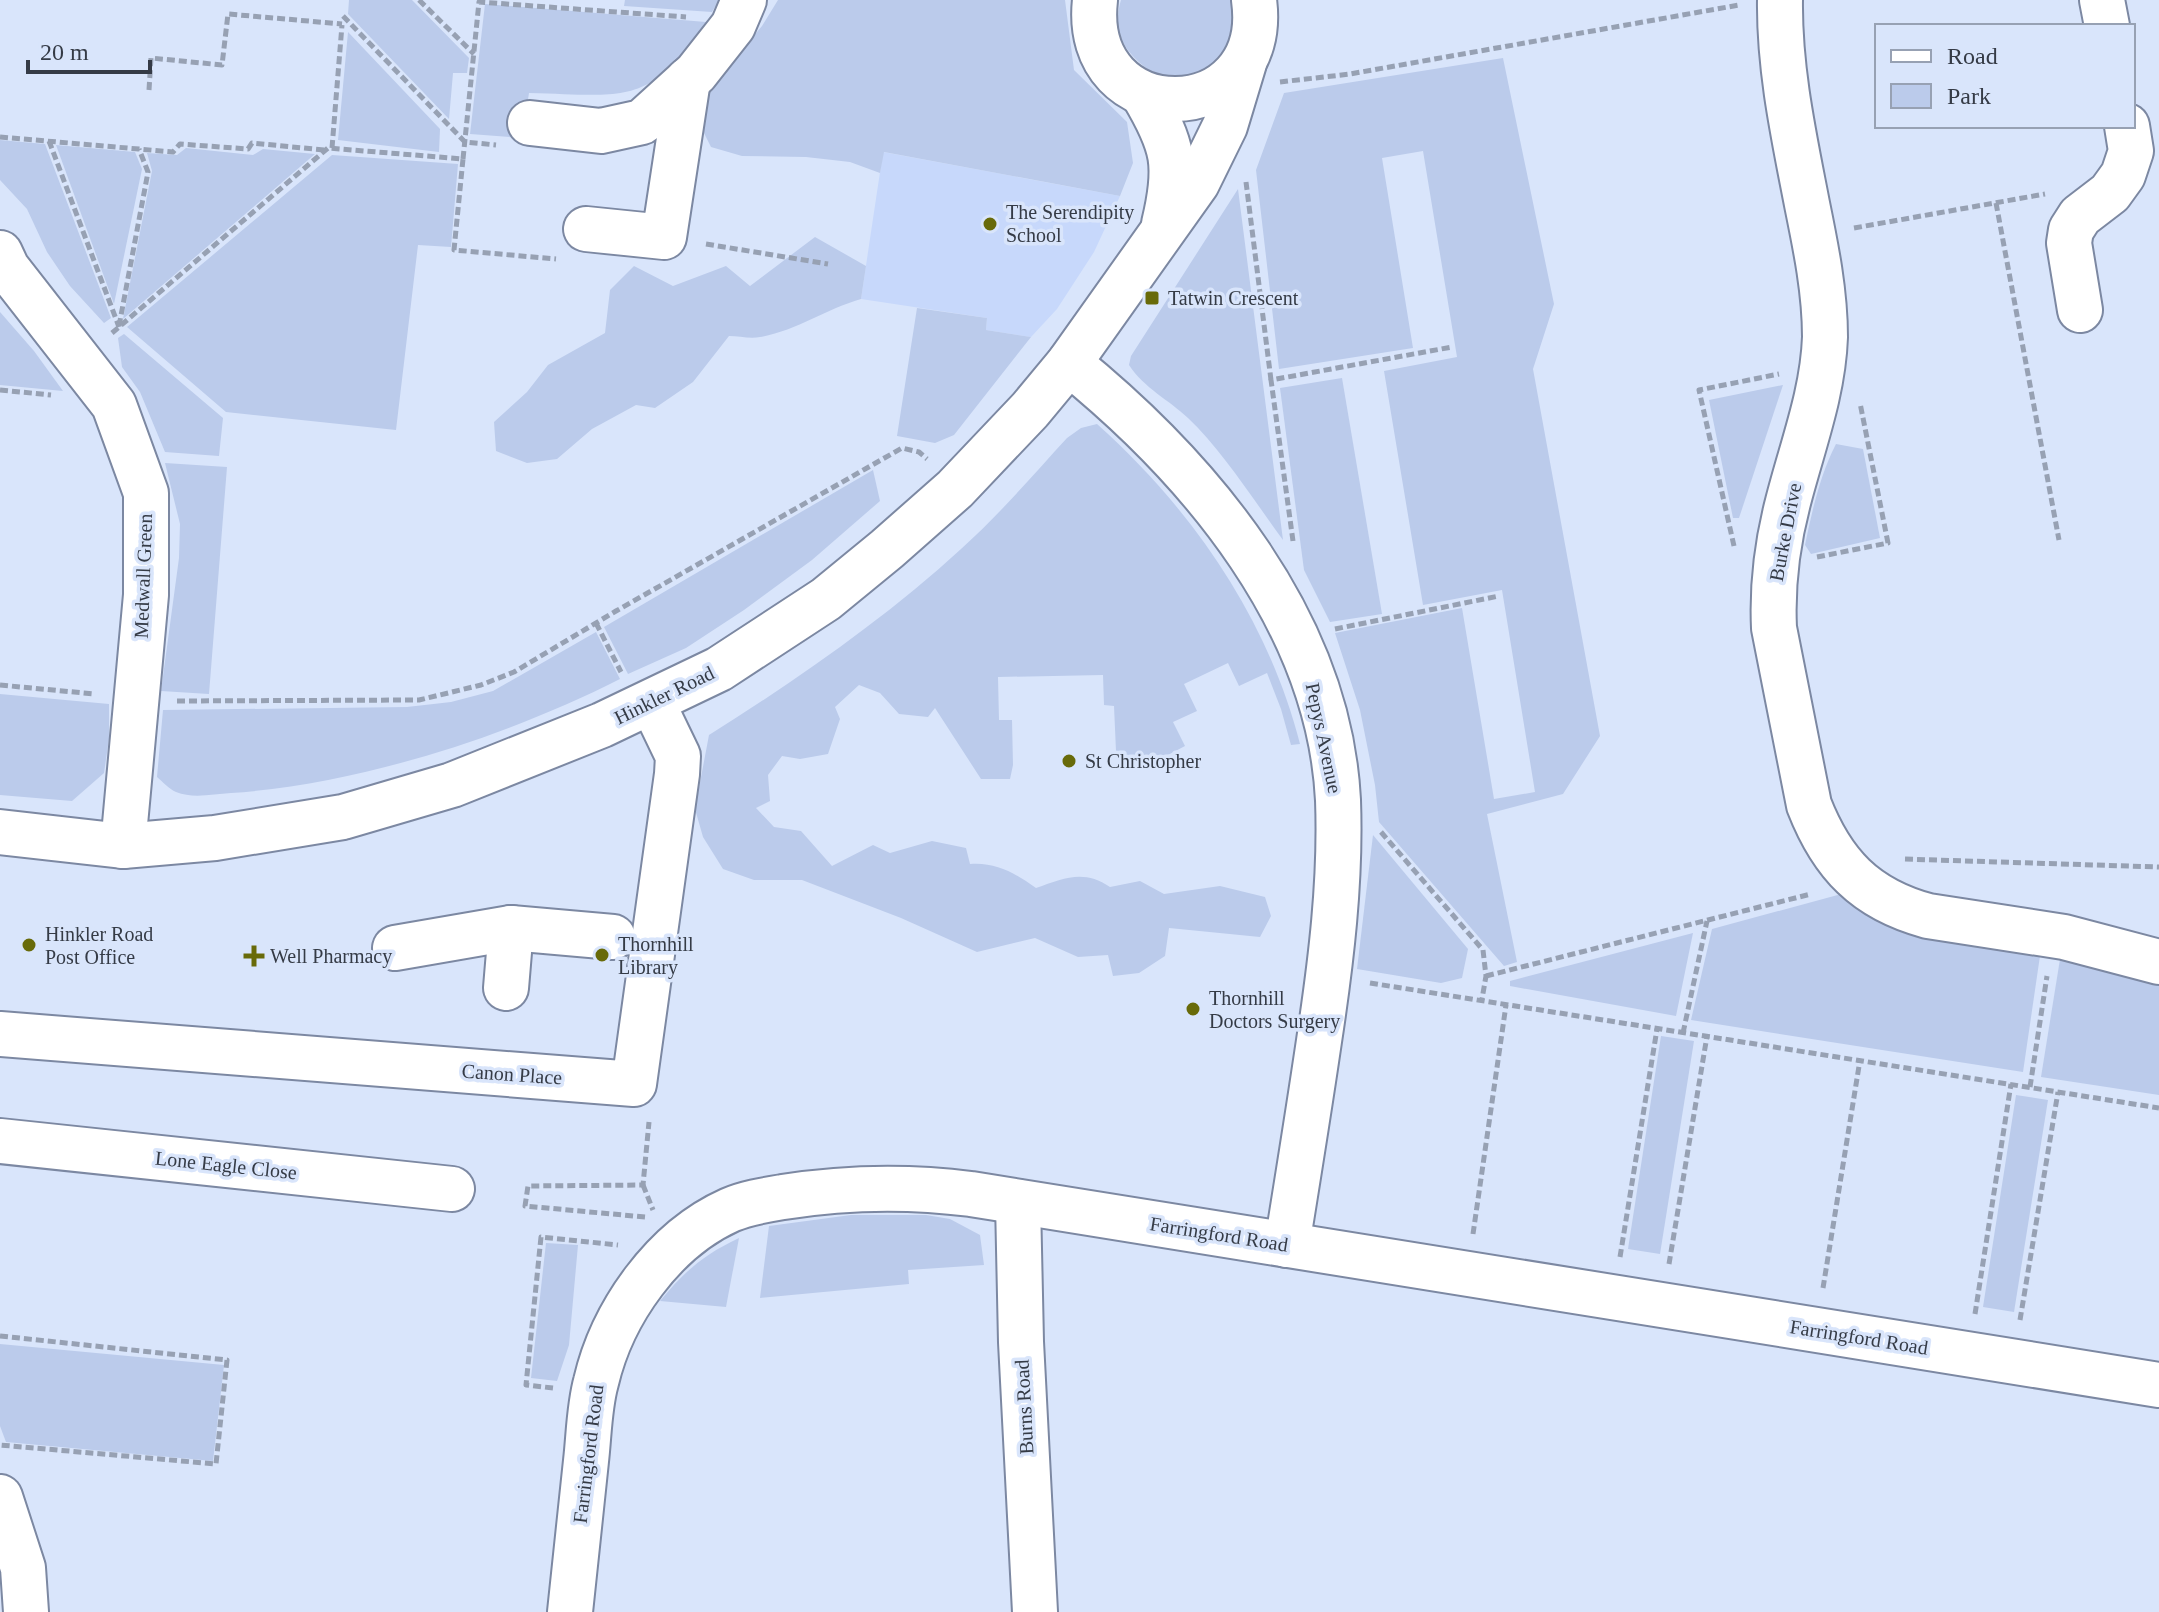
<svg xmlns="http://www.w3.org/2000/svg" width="2159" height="1612" font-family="'Times New Roman',serif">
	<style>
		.built { fill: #c7d8fb }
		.green { fill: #bbcbeb }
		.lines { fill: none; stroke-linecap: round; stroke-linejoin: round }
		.minor-casing { stroke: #7c88a2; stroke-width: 48 }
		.path { stroke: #97a1b3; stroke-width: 5; stroke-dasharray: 8 4; stroke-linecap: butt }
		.minor { stroke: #fff; stroke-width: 44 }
		.poi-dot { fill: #686a09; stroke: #d9e5fb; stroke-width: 3 }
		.labels { text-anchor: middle; stroke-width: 7; stroke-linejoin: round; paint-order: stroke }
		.poi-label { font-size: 20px; fill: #353b46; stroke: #d9e5fb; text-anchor: start }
		.street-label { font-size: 20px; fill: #353b46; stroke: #d9e5fb }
	</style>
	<rect width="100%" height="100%" fill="#d9e5fb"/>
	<polygon class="built" points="883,152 1120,196 1094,252 1057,309 1031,337 986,330 987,318 861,299"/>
	<g class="green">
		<polygon points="349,0 412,0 469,58 467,73 453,73 449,119 348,14"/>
		<polygon points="625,0 719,0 712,12 624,6"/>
		<polygon points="778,0 1065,0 1074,70 1127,122 1133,163 1120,196 884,152 880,173 850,162 806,157 742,156 711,147 698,121 705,94 762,26"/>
		<path d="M1121,0h114v41l-28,33 -36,11c-33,-21 -63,-41 -50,-85z"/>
		<path d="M485,4l221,18c-57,86 -82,73 -177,71l-7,45 -52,-4z"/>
		<polygon points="348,32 440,129 439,152 338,140"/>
		<polygon points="1503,58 1554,304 1533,369 1600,736 1563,794 1487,814 1517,962 1504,966 1379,822 1375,785 1360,710 1335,633 1462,608 1494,799 1535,792 1502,590 1423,605 1384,371 1457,357 1423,151 1382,158 1413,348 1279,369 1256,170 1284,93"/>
		<polygon points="0,140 45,144 111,318 104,323 70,286 47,252 27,209 0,180"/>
		<polygon points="56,145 135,152 142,169 114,304"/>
		<polygon points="186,148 253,155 263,149 315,154 123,319 152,171 147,153 177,155"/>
		<polygon points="332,155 458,164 451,247 418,245 396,430 226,412 127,327"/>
		<path d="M1238,189l45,351c-28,-38 -61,-90 -95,-122 -19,-18 -44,-30 -59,-53l2,-9z"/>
		<path d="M815,237l51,29 -5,33c-35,10 -65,32 -101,38 -10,2 -21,-1 -31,-1l-36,46 -38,26 -19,-3 -44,24 -35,30 -30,4 -31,-12 -2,-29 33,-30 21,-27 57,-32 5,-43 24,-24 39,20 53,-20 24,20z"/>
		<polygon points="917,308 987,318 986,330 1031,337 954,435 935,443 897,436"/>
		<polygon points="0,312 34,351 63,391 0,385"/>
		<polygon points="124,334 223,418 219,456 165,452 140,392 122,367 118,338"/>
		<polygon points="1342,378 1382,614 1330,622 1304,570 1280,388"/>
		<polygon points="1783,385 1739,518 1733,518 1709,400"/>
		<path d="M1097,424c96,86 171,195 203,320l-9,1 -10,-36 -14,-36 -28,13 -11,-23 -44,21 13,27 -24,11 12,24 -19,10 -46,-1 -4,-4 -2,-45 -10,-1 -1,-30 -105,2 1,43h13l1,45 -3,14h-29l-46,-71 -7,9 -29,-3 -19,-21 -21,-8 -24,22 5,12 -12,35 -28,5 -18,-3 -14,19 2,26 -14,7 18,19 27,4 31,35 41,-21 17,8 42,-12 34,7 4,16c26,-2 45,9 66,24 28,-10 48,-19 74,-1l30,-6 24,13 56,-8 45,11 6,19 -11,21 -91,-9 -4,28 -26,17 -26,3 -5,-21 -30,2 -43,-19 -58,14 -76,-34 -99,-38h-48l-31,-11 -20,-32 -8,-28 14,-74c86,-54 177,-117 252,-186 38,-34 72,-74 106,-111l14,-10z"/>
		<path d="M1836,444l27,5 17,89 -69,16 -6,-9c7,-34 15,-70 31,-101z"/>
		<polygon points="165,463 227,467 209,694 161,691 179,558 180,524"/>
		<polygon points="873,470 880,501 812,560 744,610 686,648 628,674 604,627"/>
		<path d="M596,632l24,47c-112,57 -263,106 -389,114 -18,1 -38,6 -55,-1 -7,-3 -13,-10 -19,-15l6,-67 244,-3 44,-5 42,-11z"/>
		<polygon points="0,694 109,704 109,739 104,773 72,801 0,795"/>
		<polygon points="1373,835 1468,949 1462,978 1441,983 1357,969"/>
		<polygon points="1845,893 2041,949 2023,1072 1691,1020 1712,929"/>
		<polygon points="1693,933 1676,1016 1510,986 1510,981"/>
		<polygon points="2061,953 2159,978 2159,1095 2041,1077"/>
		<polygon points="1661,1036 1694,1041 1660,1254 1628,1249"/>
		<polygon points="2016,1095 2048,1100 2014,1312 1983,1307"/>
		<polygon points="851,1215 926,1215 950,1219 980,1235 984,1265 908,1270 909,1284 760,1298 769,1226"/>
		<path d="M739,1238l-13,69 -66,-6c25,-30 43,-46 79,-63z"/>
		<polygon points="546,1243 578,1245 569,1345 557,1381 531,1378"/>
		<polygon points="0,1344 224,1365 213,1461 6,1442 0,1426"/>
	</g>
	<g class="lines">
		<defs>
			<g id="minor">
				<path d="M1095,0c-15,133 177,131 159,0"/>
				<path d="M1780,0c-1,69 14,137 27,204 9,44 18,88 18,133 -2,57 -23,110 -37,165 -11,42 -16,83 -14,126l35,177c23,59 56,94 119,111l136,21 95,25"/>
				<polyline points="2102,0 2107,26"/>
				<path d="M1143,94c31,52 35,72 21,130"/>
				<polyline points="530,123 601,131 642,122 696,73 733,26 744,0"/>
				<polyline points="586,229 664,237 688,80"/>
				<polyline points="0,253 7,268 114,405 146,493 146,595 123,846"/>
				<polyline points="2080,310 2069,243 2071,230 2080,216 2110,193 2123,175 2131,151 2127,126"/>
				<path d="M1069,363c132,107 260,259 269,437 3,81 -7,162 -19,241 -10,68 -21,136 -32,204"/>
				<polyline points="0,832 123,846 215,838 343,817 452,785 602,725 719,669 826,599 887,549 955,489 1030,410 1069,363 1197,183 1225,126 1244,63"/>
				<polyline points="395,948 511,928 613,937"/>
				<polyline points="506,988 511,928"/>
				<polyline points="0,1034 634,1084 677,774 678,756 652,702"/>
				<polyline points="0,1141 452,1189"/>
				<polyline points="1018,1202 1021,1342 1035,1612"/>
				<polyline points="0,1497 23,1568 26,1612"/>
				<path d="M570,1612c5,-50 11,-101 16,-151 3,-26 3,-54 10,-79 16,-69 67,-142 134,-172 16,-7 35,-10 53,-13 63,-10 125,-11 188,-3l1188,191"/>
			</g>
		</defs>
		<use href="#minor" class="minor-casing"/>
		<g class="path">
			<polyline points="419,0 474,54"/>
			<polyline points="343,16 465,142 496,145"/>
			<polyline points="1280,82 1350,74 1739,5"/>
			<polyline points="149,90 151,58 222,65 228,14 342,24"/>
			<polyline points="0,137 173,152 180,144 248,149 252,143 324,150"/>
			<polyline points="49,141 119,327"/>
			<polyline points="332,148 342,25"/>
			<polyline points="463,159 479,2 686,17"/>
			<polyline points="1246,182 1271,380"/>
			<polyline points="1996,203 2059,540"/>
			<polyline points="1854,228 2045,194"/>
			<polyline points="706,244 828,264"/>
			<polyline points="119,326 148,172 139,149"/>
			<polyline points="112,333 328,148 463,159 454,250 556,259"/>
			<polyline points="0,390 51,395"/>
			<polyline points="1293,541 1271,380 1452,347"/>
			<polyline points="1734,546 1699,390 1779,374"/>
			<polyline points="1817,557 1888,543 1860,403"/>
			<polyline points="596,623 621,672"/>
			<polyline points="1335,629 1499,596"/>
			<polyline points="0,685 95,694"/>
			<polyline points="177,701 419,700 481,685 514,672 616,611 902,448 919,452 927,459"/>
			<polyline points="1381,832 1483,950 1486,976 1482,999"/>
			<polyline points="1905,859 2159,867"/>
			<polyline points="1486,976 1811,894"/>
			<polyline points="1370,983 2159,1108"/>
			<polyline points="1683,1033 1707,921"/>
			<polyline points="2030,1087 2047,976"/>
			<polyline points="643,1185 653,1210"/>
			<polyline points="645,1217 525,1206 528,1186 643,1185 649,1122"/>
			<polyline points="1473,1234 1506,1005"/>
			<polyline points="1620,1257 1657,1029"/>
			<polyline points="1669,1264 1707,1036"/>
			<polyline points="1823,1288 1860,1060"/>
			<polyline points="1975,1314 2011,1084"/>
			<polyline points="2020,1320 2058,1092"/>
			<polyline points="0,1336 227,1360 216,1464 0,1445"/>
			<polyline points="553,1388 526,1385 541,1237 618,1245"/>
		</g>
		<use href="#minor" class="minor"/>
	</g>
	<g class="poi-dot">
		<circle cx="990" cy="224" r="8"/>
		<rect x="1144" y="290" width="16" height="16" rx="4"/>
		<circle cx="1069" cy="761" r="8"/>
		<circle cx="29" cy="945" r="8"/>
		<circle cx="602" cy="955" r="8"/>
		<path d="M250 944h8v8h8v8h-8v8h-8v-8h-8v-8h8z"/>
		<circle cx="1193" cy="1009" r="8"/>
	</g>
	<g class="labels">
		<g class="poi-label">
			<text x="1006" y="219">The Serendipity<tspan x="1006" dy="23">School</tspan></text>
			<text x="1168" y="305">Tatwin Crescent</text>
			<text x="1085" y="768">St Christopher</text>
			<text x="45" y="941">Hinkler Road<tspan x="45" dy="23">Post Office</tspan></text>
			<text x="618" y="951">Thornhill<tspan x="618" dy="23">Library</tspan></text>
			<text x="270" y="963">Well Pharmacy</text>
			<text x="1209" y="1005">Thornhill<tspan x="1209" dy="23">Doctors Surgery</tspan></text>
		</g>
		<g class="street-label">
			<text transform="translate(1785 532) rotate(-79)" y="7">Burke Drive</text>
			<text transform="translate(143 576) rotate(-88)" y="7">Medwall Green</text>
			<text transform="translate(664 695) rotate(-26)" y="7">Hinkler Road</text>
			<text transform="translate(1324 738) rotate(78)" y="7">Pepys Avenue</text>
			<text transform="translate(512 1074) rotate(4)" y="7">Canon Place</text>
			<text transform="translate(226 1165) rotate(6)" y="7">Lone Eagle Close</text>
			<text transform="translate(1219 1234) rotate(9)" y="7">Farringford Road</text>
			<text transform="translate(1859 1337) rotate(9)" y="7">Farringford Road</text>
			<text transform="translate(1024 1407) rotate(-93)" y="7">Burns Road</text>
			<text transform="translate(588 1454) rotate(-83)" y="7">Farringford Road</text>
		</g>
	</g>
	<rect x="1875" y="24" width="260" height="104" fill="#d9e5fb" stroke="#97a1b3" stroke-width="2"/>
	<rect x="1891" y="50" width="40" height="12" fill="#ffffff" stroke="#97a1b3" stroke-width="2"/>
	<text x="1947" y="64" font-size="24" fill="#353b46">Road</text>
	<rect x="1891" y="84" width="40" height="24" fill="#bbcbeb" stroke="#97a1b3" stroke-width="2"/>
	<text x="1947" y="104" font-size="24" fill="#353b46">Park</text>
	<path d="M28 60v12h122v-12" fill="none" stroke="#353b46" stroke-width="4"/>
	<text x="40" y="60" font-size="24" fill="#353b46" stroke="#d9e5fb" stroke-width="6" paint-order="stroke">20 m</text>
</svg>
